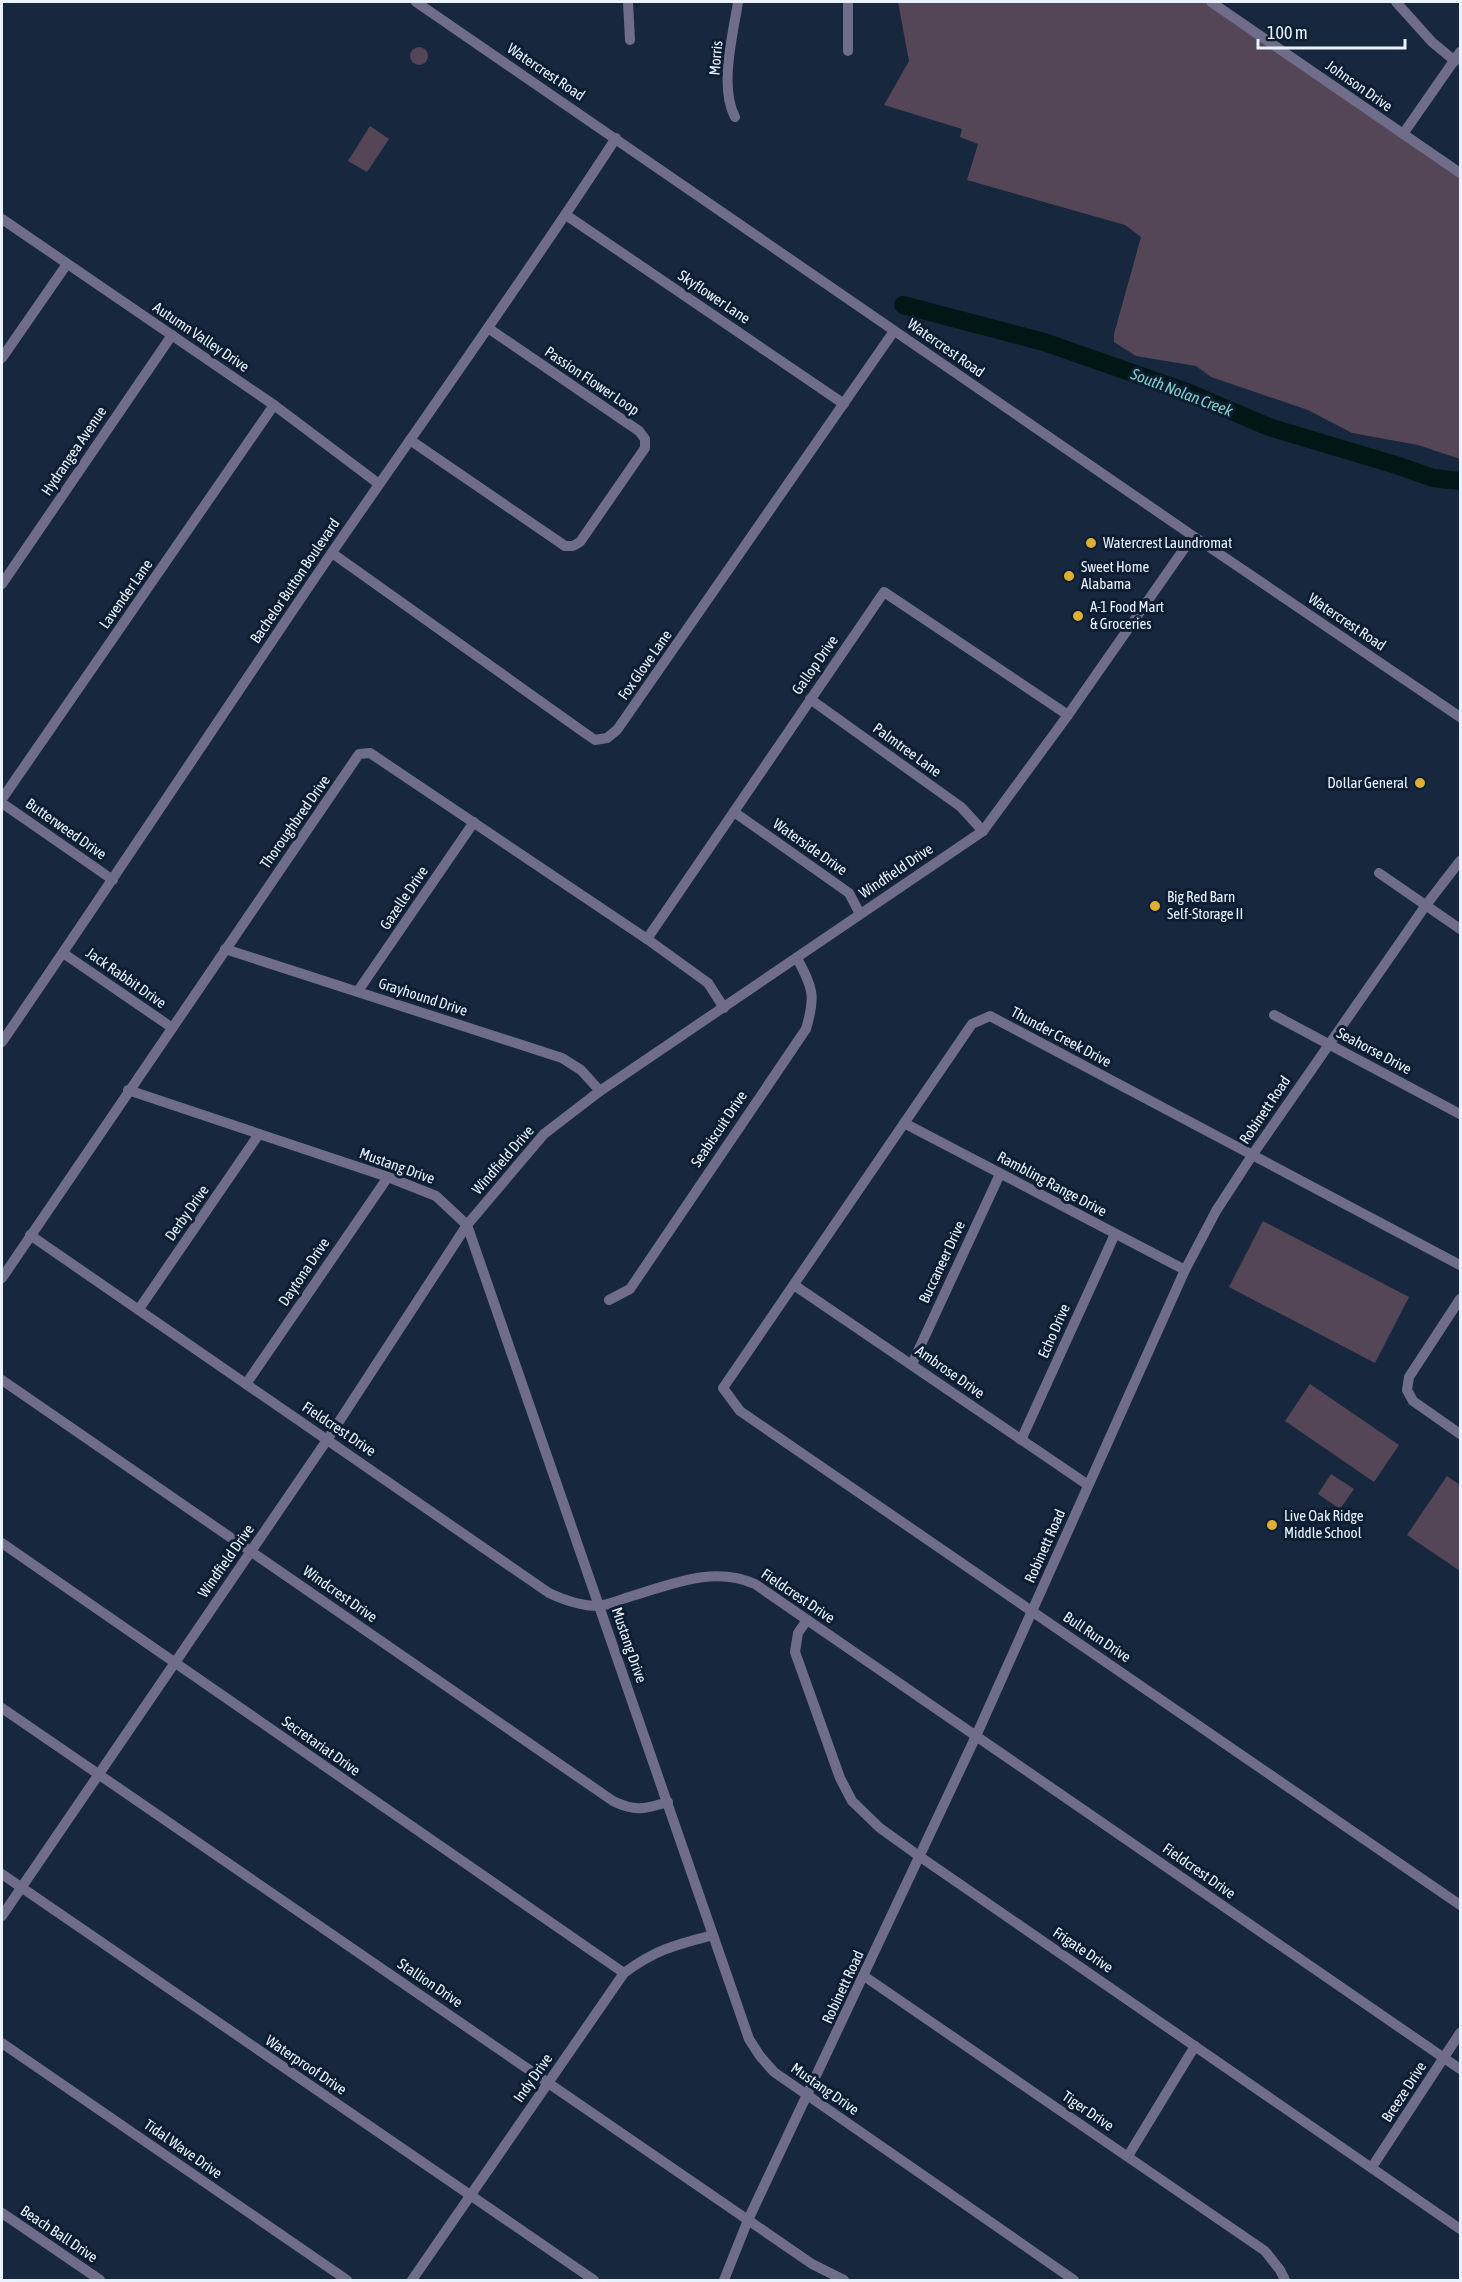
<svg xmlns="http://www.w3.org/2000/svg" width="1462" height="2282" font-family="'Asap Condensed',sans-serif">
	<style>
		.green { fill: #554657 }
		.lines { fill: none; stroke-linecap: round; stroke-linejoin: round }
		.river { stroke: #001715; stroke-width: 18 }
		.minor { stroke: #706d8b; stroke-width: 10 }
		.poi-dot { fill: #dfb034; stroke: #0d1e33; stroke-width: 2 }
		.labels { text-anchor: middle; stroke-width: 6; stroke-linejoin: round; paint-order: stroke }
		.street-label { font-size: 15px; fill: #e9f2fe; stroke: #0d1e33 }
		.poi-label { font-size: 15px; fill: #e9f2fe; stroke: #0d1e33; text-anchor: start }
		.water-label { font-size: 16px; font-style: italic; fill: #84cfc8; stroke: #0d1e33 }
	</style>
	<rect width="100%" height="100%" fill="#17273e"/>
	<g class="green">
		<polygon points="898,2 1204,2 1460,178 1460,459 1418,445 1352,433 1308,410 1211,377 1196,366 1136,356 1114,342 1114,334 1141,237 1125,225 967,180 978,144 960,137 962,129 884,105 909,61"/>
		<circle cx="419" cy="56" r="9"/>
		<polygon points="370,126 389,139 367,172 348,161"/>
		<polygon points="1263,1221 1409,1297 1375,1363 1229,1287"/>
		<polygon points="1310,1384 1399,1445 1374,1482 1285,1421"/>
		<polygon points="1331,1474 1354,1489 1340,1509 1318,1494"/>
		<polygon points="1447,1476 1460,1485 1460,1571 1407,1535"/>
	</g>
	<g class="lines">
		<polyline class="river" points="903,305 1044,342 1187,392 1269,427 1396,465 1433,478 1460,481"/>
		<g class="minor">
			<polyline points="416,2 1193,536 1460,717"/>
			<polyline points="628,2 630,40"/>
			<polyline points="848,2 848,51"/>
			<polyline points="1211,2 1460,173"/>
			<polyline points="1396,2 1432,42 1455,61"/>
			<path d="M735,117c-16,-30 -2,-82 3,-115"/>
			<polyline points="1403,134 1460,52"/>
			<polyline points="566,215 844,404"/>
			<polyline points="2,219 274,405 379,484"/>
			<polyline points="2,358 67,264"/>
			<polyline points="410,440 565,546 573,546 580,542 645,448 645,439 639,431 488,328"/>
			<polyline points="332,553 582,731 595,740 607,738 617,730 894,331"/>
			<polyline points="2,584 172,335"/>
			<polyline points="810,699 961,807 983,831"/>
			<polyline points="2,799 274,405"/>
			<polyline points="2,803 113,880"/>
			<polyline points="734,812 849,893 860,914"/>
			<polyline points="1379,873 1460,929"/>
			<polyline points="647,939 884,592 1068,715"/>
			<polyline points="225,949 562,1058 581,1070 600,1091"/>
			<polyline points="63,953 171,1027"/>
			<polyline points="358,991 474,822"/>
			<polyline points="1274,1015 1460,1114"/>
			<path d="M2,1042c112,-163 220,-328 331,-491 95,-138 192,-273 283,-413"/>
			<polyline points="128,1090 388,1177 436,1196 467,1225 749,2039 760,2056 774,2072 1074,2280"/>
			<polyline points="904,1123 1185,1270"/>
			<path d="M30,1235l519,358c15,7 31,13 49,13 10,-1 21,-6 31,-9 41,-12 84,-32 126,-13l705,485"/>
			<polyline points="1460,1265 990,1016 972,1024 723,1388 740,1411 1460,1905"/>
			<polyline points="2,1278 359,754 370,753 647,939 708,983 724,1008"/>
			<polyline points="794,1285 1088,1485"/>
			<polyline points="1460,1299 1409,1377 1407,1390 1413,1401 1460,1434"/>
			<path d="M609,1300l21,-11 176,-260c10,-34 7,-40 -9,-71"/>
			<polyline points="139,1309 259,1134"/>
			<polyline points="912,1364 1000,1174"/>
			<path d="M2,1380l611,421c22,11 32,8 55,1"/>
			<polyline points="246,1384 388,1177"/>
			<polyline points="1021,1440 1115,1234"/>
			<polyline points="2,1543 624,1973"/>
			<polyline points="807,1620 798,1633 795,1652 840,1778 852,1801 880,1828 919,1856 1460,2229"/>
			<polyline points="2,1708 812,2264 844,2280"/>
			<polyline points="2,1874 594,2280"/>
			<polyline points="2,1916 327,1440 467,1225 544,1134 600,1091 983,831 1068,715 1193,536"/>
			<polyline points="864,1976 1265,2251 1280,2270 1285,2280"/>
			<polyline points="2,2043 347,2280"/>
			<polyline points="1128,2156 1195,2046"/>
			<polyline points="1372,2167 1460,2033"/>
			<polyline points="2,2213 100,2280"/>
			<path d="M412,2280l212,-307c33,-24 51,-28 89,-38"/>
			<polyline points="724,2280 748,2220 976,1736 1185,1270 1216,1211 1253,1154 1426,905 1460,861"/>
		</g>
	</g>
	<g class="poi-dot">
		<circle cx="1091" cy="543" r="6"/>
		<circle cx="1069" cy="576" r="6"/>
		<circle cx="1078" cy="616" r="6"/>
		<circle cx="1420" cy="783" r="6"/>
		<circle cx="1155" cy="906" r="6"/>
		<circle cx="1272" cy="1525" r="6"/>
	</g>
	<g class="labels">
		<g class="street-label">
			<text transform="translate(716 58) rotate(-85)" y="5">Morris</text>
			<text transform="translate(546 72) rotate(34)" y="5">Watercrest Road</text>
			<text transform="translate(1359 86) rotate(35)" y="5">Johnson Drive</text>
			<text transform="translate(714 297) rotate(34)" y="5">Skyflower Lane</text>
			<text transform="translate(201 337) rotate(34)" y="5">Autumn Valley Drive</text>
			<text transform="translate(946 348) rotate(35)" y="5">Watercrest Road</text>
			<text transform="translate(592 381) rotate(34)" y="5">Passion Flower Loop</text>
			<text transform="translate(74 451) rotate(-56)" y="5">Hydrangea Avenue</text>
			<text transform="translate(295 581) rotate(-56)" y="5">Bachelor Button Boulevard</text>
			<text transform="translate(126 594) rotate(-55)" y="5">Lavender Lane</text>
			<text transform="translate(1347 622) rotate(34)" y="5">Watercrest Road</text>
			<text transform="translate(645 665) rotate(-55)" y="5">Fox Glove Lane</text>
			<text transform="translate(815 665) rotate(-55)" y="5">Gallop Drive</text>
			<text transform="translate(907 750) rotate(36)" y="5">Palmtree Lane</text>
			<text transform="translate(295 822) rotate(-55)" y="5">Thoroughbred Drive</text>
			<text transform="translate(66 829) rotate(35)" y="5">Butterweed Drive</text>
			<text transform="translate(810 847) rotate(35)" y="5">Waterside Drive</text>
			<text transform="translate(896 871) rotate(-34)" y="5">Windfield Drive</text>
			<text transform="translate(404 898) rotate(-56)" y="5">Gazelle Drive</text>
			<text transform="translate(126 978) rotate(35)" y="5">Jack Rabbit Drive</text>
			<text transform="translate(423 997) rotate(18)" y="5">Grayhound Drive</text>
			<text transform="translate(1061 1037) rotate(28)" y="5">Thunder Creek Drive</text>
			<text transform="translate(1374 1051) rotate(28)" y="5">Seahorse Drive</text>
			<text transform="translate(1265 1110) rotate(-56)" y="5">Robinett Road</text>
			<text transform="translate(719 1129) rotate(-56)" y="5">Seabiscuit Drive</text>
			<text transform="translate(503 1160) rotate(-49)" y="5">Windfield Drive</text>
			<text transform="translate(397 1166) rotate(20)" y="5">Mustang Drive</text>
			<text transform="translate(1052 1184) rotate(28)" y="5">Rambling Range Drive</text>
			<text transform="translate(187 1213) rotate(-55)" y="5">Derby Drive</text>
			<text transform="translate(942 1262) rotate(-65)" y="5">Buccaneer Drive</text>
			<text transform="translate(304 1272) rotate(-56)" y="5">Daytona Drive</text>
			<text transform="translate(1054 1331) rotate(-66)" y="5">Echo Drive</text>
			<text transform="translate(950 1372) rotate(35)" y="5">Ambrose Drive</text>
			<text transform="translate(339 1429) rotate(34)" y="5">Fieldcrest Drive</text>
			<text transform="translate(1045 1546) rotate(-66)" y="5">Robinett Road</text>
			<text transform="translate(226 1561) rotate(-55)" y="5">Windfield Drive</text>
			<text transform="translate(340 1594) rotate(35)" y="5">Windcrest Drive</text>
			<text transform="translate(798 1596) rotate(34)" y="5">Fieldcrest Drive</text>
			<text transform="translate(1097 1637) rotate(34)" y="5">Bull Run Drive</text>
			<text transform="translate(629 1645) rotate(71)" y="5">Mustang Drive</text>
			<text transform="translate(321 1746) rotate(35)" y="5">Secretariat Drive</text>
			<text transform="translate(1199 1871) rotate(35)" y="5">Fieldcrest Drive</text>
			<text transform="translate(1083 1950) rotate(34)" y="5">Frigate Drive</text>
			<text transform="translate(430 1983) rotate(34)" y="5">Stallion Drive</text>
			<text transform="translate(843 1987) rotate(-65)" y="5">Robinett Road</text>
			<text transform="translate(306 2065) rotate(34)" y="5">Waterproof Drive</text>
			<text transform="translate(533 2078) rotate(-55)" y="5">Indy Drive</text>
			<text transform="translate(825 2089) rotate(35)" y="5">Mustang Drive</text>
			<text transform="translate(1404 2092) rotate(-57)" y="5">Breeze Drive</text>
			<text transform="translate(1088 2111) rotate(34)" y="5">Tiger Drive</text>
			<text transform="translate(183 2149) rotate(35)" y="5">Tidal Wave Drive</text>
			<text transform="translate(59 2234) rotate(34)" y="5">Beach Ball Drive</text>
		</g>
		<g class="poi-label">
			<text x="1103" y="548">Watercrest Laundromat</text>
			<text x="1081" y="572">Sweet Home<tspan x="1081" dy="17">Alabama</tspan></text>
			<text x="1090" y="612">A-1 Food Mart<tspan x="1090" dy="17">&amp; Groceries</tspan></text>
			<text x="1408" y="788" text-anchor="end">Dollar General</text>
			<text x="1167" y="902">Big Red Barn<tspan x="1167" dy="17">Self-Storage II</tspan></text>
			<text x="1284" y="1521">Live Oak Ridge<tspan x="1284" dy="17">Middle School</tspan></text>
		</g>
		<g class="water-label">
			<text transform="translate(1182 392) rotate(21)" y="6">South Nolan Creek</text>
		</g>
	</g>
	<rect width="1462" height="2282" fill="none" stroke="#e9f2fe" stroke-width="6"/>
	<path d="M1258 39v9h147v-9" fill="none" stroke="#e9f2fe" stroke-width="3"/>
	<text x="1267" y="39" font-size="18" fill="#e9f2fe" stroke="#0d1e33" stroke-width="4.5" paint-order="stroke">100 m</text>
</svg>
